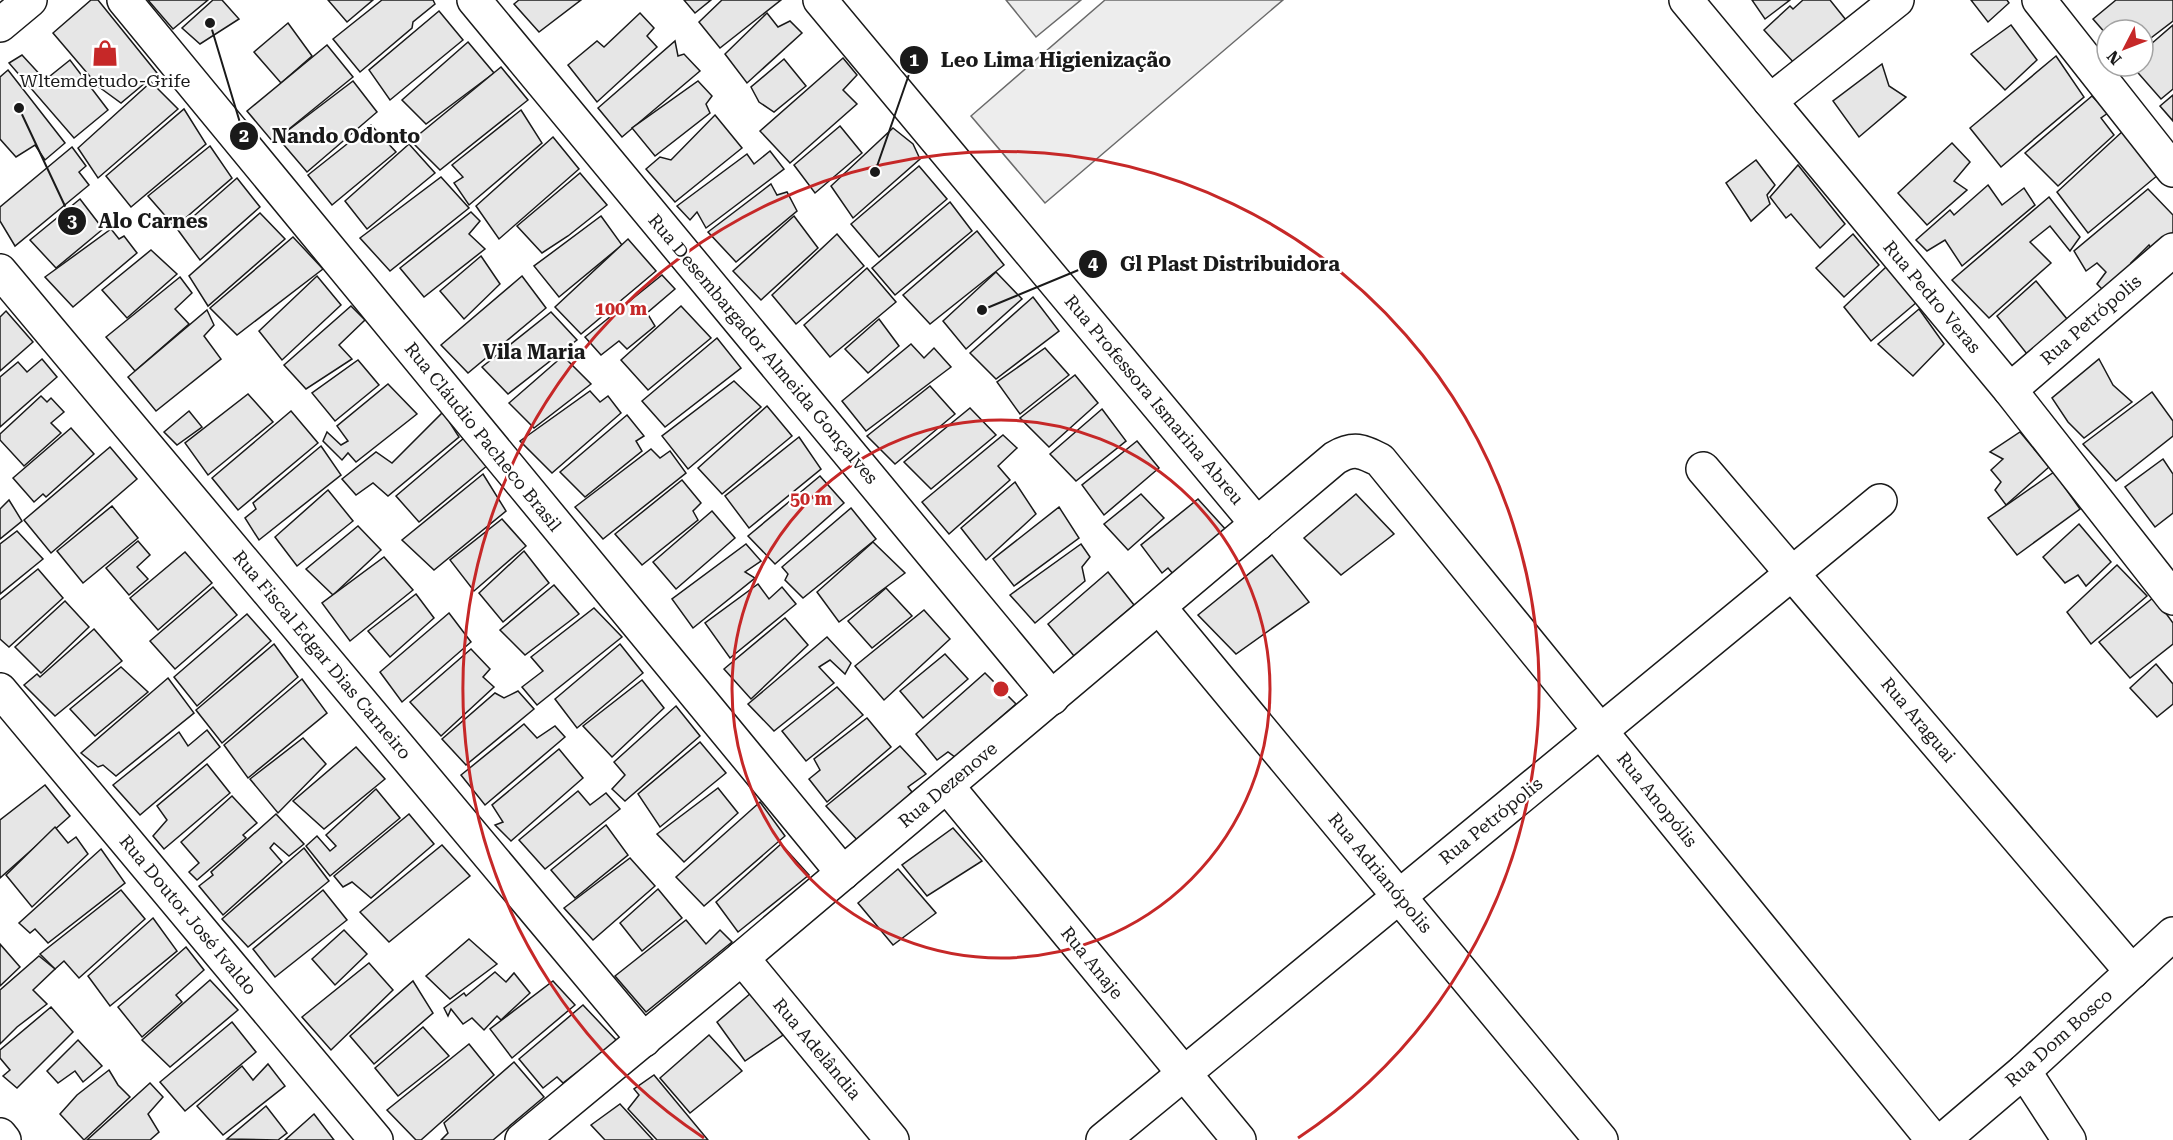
<svg xmlns="http://www.w3.org/2000/svg" width="2173" height="1140" font-family="'Roboto Serif',serif">
	<style>
		.built { fill: #ededed; stroke: #6a6a6a; stroke-width: 1.5 }
		.building { fill: #e6e6e6; stroke: #1a1a1a; stroke-width: 1.5 }
		.lines { fill: none; stroke-linecap: round; stroke-linejoin: round }
		.minor-casing { stroke: #1a1a1a; stroke-width: 36 }
		.secondary-casing { stroke: #1a1a1a; stroke-width: 36 }
		.minor { stroke: #fff; stroke-width: 33 }
		.secondary { stroke: #fff; stroke-width: 33 }
		.ring { fill: none; stroke: #c62828; stroke-width: 3 }
		.labels { text-anchor: middle; stroke-width: 4.5; stroke-linejoin: round; paint-order: stroke }
		.poi-label { font-size: 18px; fill: #1a1a1a; stroke: #fff }
		.street-label { font-size: 18px; fill: #1a1a1a; stroke: #fff }
		.neighbourhood-label { font-size: 20px; font-weight: bold; fill: #1a1a1a; stroke: #fff }
		.centre { fill: #c62828; stroke: #fff; stroke-width: 3 }
		.ring-label { font-size: 18px; text-anchor: middle; font-weight: bold; fill: #c62828; stroke: #fff; stroke-width: 4.5; stroke-linejoin: round; paint-order: stroke }
		.leader { fill: none; stroke: #1a1a1a; stroke-width: 2 }
		.callout-dot { fill: #1a1a1a; stroke: #fff; stroke-width: 2 }
		.mark-label { font-size: 18px; text-anchor: middle; font-weight: bold; fill: #fff }
		.callout-label { font-size: 20px; text-anchor: middle; font-weight: bold; fill: #1a1a1a; stroke: #fff; stroke-width: 4.5; stroke-linejoin: round; paint-order: stroke }
	</style>
	<rect width="100%" height="100%" fill="#fff"/>
	<g class="built">
		<polygon points="1006,0 1081,0 1036,37"/>
		<polygon points="1105,0 1283,0 1045,203 971,116"/>
	</g>
	<g class="building">
		<polygon points="91,0 98,0 157,73 121,103 99,87 53,33"/>
		<polygon points="148,0 208,0 173,29"/>
		<polygon points="213,0 222,0 239,19 200,44 182,28"/>
		<polygon points="328,0 373,0 347,22"/>
		<polygon points="382,0 433,0 435,4 413,22 412,28 360,72 333,39"/>
		<polygon points="519,0 581,0 539,32 514,4"/>
		<polygon points="684,0 711,0 695,13"/>
		<polygon points="722,0 781,0 720,48 699,22"/>
		<polygon points="1752,0 1790,0 1765,19"/>
		<polygon points="1803,0 1830,0 1846,20 1795,64 1764,30 1790,6 1793,9"/>
		<polygon points="1971,0 2007,0 2009,3 1988,22"/>
		<polygon points="2116,0 2173,0 2173,21 2143,44 2143,30 2107,30 2107,35 2093,19"/>
		<polygon points="439,11 463,40 390,100 369,70"/>
		<polygon points="640,13 654,28 647,36 657,47 597,102 568,65 597,41 604,47"/>
		<polygon points="767,13 778,27 790,21 802,33 747,83 725,54"/>
		<polygon points="288,23 312,56 281,83 254,52"/>
		<polygon points="2011,25 2037,60 2005,90 1971,54"/>
		<polygon points="2173,25 2173,89 2161,99 2132,66 2143,66 2143,51"/>
		<polygon points="675,41 678,56 684,54 700,71 622,137 598,108"/>
		<polygon points="468,42 494,73 426,124 402,100"/>
		<polygon points="327,45 353,77 273,142 247,111"/>
		<polygon points="22,55 45,80 70,60 108,110 74,138 9,63"/>
		<polygon points="2056,56 2084,97 2001,167 1970,128"/>
		<polygon points="843,58 857,75 843,90 857,104 790,163 760,131"/>
		<polygon points="784,59 806,86 774,112 759,102 751,87"/>
		<polygon points="1882,64 1889,86 1906,97 1859,137 1833,101"/>
		<polygon points="501,67 528,100 440,170 411,141"/>
		<polygon points="8,70 65,143 45,160 35,145 16,157 0,139 0,77"/>
		<polygon points="353,81 377,112 307,172 278,138"/>
		<polygon points="698,81 712,96 706,104 710,113 655,156 632,128"/>
		<polygon points="151,82 178,109 98,178 78,148"/>
		<polygon points="2173,95 2173,121 2160,106"/>
		<polygon points="2092,96 2108,113 2101,118 2114,135 2058,186 2025,153"/>
		<polygon points="184,109 206,144 131,207 106,176"/>
		<polygon points="521,110 542,143 469,205 454,183 463,177 452,165"/>
		<polygon points="715,115 742,148 675,202 646,169 660,157 671,160"/>
		<polygon points="371,125 396,152 332,205 308,175"/>
		<polygon points="840,126 862,153 815,193 794,165"/>
		<polygon points="893,128 913,144 920,159 853,218 831,186"/>
		<polygon points="2124,130 2158,175 2088,233 2057,192"/>
		<polygon points="553,137 579,169 499,239 476,206"/>
		<polygon points="1952,143 1970,162 1954,181 1967,190 1927,225 1898,193"/>
		<polygon points="409,144 435,173 367,229 345,201"/>
		<polygon points="210,146 232,178 175,227 148,196"/>
		<polygon points="72,147 86,166 79,172 89,185 15,246 0,221 0,207"/>
		<polygon points="770,151 784,169 706,228 697,212 690,220 677,206 747,154 754,164"/>
		<polygon points="1756,160 1775,185 1767,195 1770,204 1751,221 1726,183"/>
		<polygon points="1798,165 1845,224 1820,248 1791,214 1786,218 1770,197"/>
		<polygon points="919,166 947,199 879,257 851,224"/>
		<polygon points="580,173 607,205 568,236 542,253 517,226"/>
		<polygon points="441,177 469,208 390,271 360,238"/>
		<polygon points="237,178 260,207 200,260 178,230"/>
		<polygon points="771,184 777,195 787,192 797,211 736,262 708,232"/>
		<polygon points="1988,185 2002,205 2024,188 2035,205 1962,266 1945,240 1927,251 1916,240 1950,210 1954,215"/>
		<polygon points="2148,189 2173,215 2173,234 2153,252 2149,245 2131,263 2134,269 2106,293 2097,284 2106,272 2097,263 2086,271 2074,251"/>
		<polygon points="2049,197 2080,237 2070,251 2050,226 2030,242 2051,263 1989,318 1952,280"/>
		<polygon points="80,199 103,229 56,268 30,240"/>
		<polygon points="950,202 972,231 895,295 872,268"/>
		<polygon points="471,212 480,221 469,234 485,249 424,297 400,268"/>
		<polygon points="260,213 285,239 208,306 189,276"/>
		<polygon points="601,216 622,245 559,297 534,266"/>
		<polygon points="794,216 818,248 761,300 733,271"/>
		<polygon points="111,229 119,239 124,236 137,253 73,307 45,277"/>
		<polygon points="977,231 1004,265 930,324 903,295"/>
		<polygon points="837,234 864,266 796,324 772,295"/>
		<polygon points="1853,234 1879,265 1844,297 1816,268"/>
		<polygon points="293,237 323,269 237,335 210,308"/>
		<polygon points="628,239 656,271 581,334 555,307"/>
		<polygon points="151,250 177,274 127,318 102,290"/>
		<polygon points="481,256 500,284 464,319 440,291"/>
		<polygon points="1886,267 1917,302 1871,341 1844,307"/>
		<polygon points="867,268 896,302 830,357 804,325"/>
		<polygon points="996,272 1022,299 966,349 943,321"/>
		<polygon points="662,275 675,289 647,313 655,326 627,349 619,341 601,355 585,337"/>
		<polygon points="317,276 341,305 282,360 259,331"/>
		<polygon points="522,276 546,308 468,373 441,345"/>
		<polygon points="180,277 192,293 175,309 189,324 135,371 106,337"/>
		<polygon points="2036,281 2067,319 2027,354 1997,316"/>
		<polygon points="1033,297 1059,331 996,379 970,353"/>
		<polygon points="351,306 365,320 339,345 352,359 306,389 284,365"/>
		<polygon points="681,306 711,338 648,390 621,360"/>
		<polygon points="1919,309 1944,344 1913,376 1878,344"/>
		<polygon points="207,310 214,325 204,336 221,359 156,411 128,377"/>
		<polygon points="6,311 33,342 0,371 0,317"/>
		<polygon points="551,312 577,340 508,394 482,367"/>
		<polygon points="879,319 899,346 868,373 845,349"/>
		<polygon points="717,338 741,368 665,427 642,401"/>
		<polygon points="911,344 924,358 934,348 951,367 866,431 842,401"/>
		<polygon points="1045,348 1069,375 1020,414 997,382"/>
		<polygon points="563,356 591,384 534,428 509,403"/>
		<polygon points="42,359 57,377 0,427 0,377 18,362 27,372"/>
		<polygon points="2099,359 2113,385 2132,402 2084,438 2068,422 2052,398"/>
		<polygon points="358,360 379,385 335,421 312,393"/>
		<polygon points="1075,375 1098,403 1049,447 1020,418"/>
		<polygon points="734,381 761,407 688,469 662,436"/>
		<polygon points="388,384 417,414 356,462 348,453 342,460 323,441 327,432 341,445 348,441 337,426"/>
		<polygon points="930,386 955,414 895,464 867,436"/>
		<polygon points="590,391 600,402 608,396 621,413 552,473 520,441"/>
		<polygon points="2152,392 2173,421 2173,436 2116,481 2083,444"/>
		<polygon points="248,394 273,422 208,475 185,443"/>
		<polygon points="41,396 47,402 51,398 64,412 51,423 61,433 24,466 0,440 0,434"/>
		<polygon points="767,406 792,436 722,494 698,468"/>
		<polygon points="970,408 996,435 931,489 904,462"/>
		<polygon points="1102,409 1126,441 1076,481 1050,454"/>
		<polygon points="189,411 202,427 177,445 164,432"/>
		<polygon points="291,411 318,443 238,510 212,478"/>
		<polygon points="443,412 459,437 388,496 373,483 356,495 342,479 376,452 392,463"/>
		<polygon points="627,415 644,436 636,441 642,451 585,497 560,472"/>
		<polygon points="71,428 94,454 46,497 43,494 34,502 13,478"/>
		<polygon points="2020,432 2049,467 2006,505 1995,490 2001,482 1991,470 2003,459 1990,452"/>
		<polygon points="1003,435 1017,448 998,466 1010,480 949,534 922,502"/>
		<polygon points="799,437 821,469 749,528 725,496"/>
		<polygon points="464,438 488,465 419,522 396,496"/>
		<polygon points="1137,441 1159,468 1104,515 1082,485"/>
		<polygon points="321,446 341,475 259,540 245,518 256,509 253,503"/>
		<polygon points="110,447 137,479 51,553 24,520"/>
		<polygon points="651,449 660,458 670,451 686,473 603,539 575,507"/>
		<polygon points="2163,459 2173,474 2173,513 2155,527 2125,487"/>
		<polygon points="2054,472 2080,509 2017,555 1988,518"/>
		<polygon points="483,474 506,511 434,570 402,540"/>
		<polygon points="820,476 844,503 775,564 748,536"/>
		<polygon points="682,480 701,503 693,511 698,520 642,565 615,534"/>
		<polygon points="1015,482 1036,514 986,560 961,528"/>
		<polygon points="328,490 353,521 297,566 275,537"/>
		<polygon points="1141,494 1164,518 1128,550 1104,524"/>
		<polygon points="1356,494 1394,534 1341,575 1304,538"/>
		<polygon points="1198,499 1227,531 1174,575 1168,568 1162,573 1141,545"/>
		<polygon points="9,500 22,521 0,539 0,509"/>
		<polygon points="112,506 138,538 83,583 57,551"/>
		<polygon points="1059,507 1079,538 1014,586 993,559"/>
		<polygon points="851,508 876,539 803,598 785,580 788,574 782,567"/>
		<polygon points="712,511 735,538 676,589 653,562"/>
		<polygon points="502,519 526,546 474,591 450,560"/>
		<polygon points="2079,524 2111,562 2086,586 2078,575 2065,583 2043,557"/>
		<polygon points="358,526 381,550 333,595 306,569"/>
		<polygon points="17,531 43,559 0,594 0,544"/>
		<polygon points="138,541 150,555 137,567 148,579 129,595 106,568"/>
		<polygon points="873,542 905,573 839,622 817,592"/>
		<polygon points="746,544 761,561 745,572 755,578 693,628 672,599"/>
		<polygon points="1081,544 1090,557 1082,567 1085,581 1035,623 1010,595"/>
		<polygon points="524,551 549,583 503,622 479,593"/>
		<polygon points="185,552 212,583 158,630 130,598"/>
		<polygon points="1272,555 1309,602 1236,654 1198,615"/>
		<polygon points="384,557 413,590 350,641 322,603"/>
		<polygon points="2117,565 2147,596 2091,644 2067,612"/>
		<polygon points="38,569 63,598 9,647 0,639 0,600"/>
		<polygon points="1108,572 1134,605 1074,656 1048,624"/>
		<polygon points="758,584 769,599 782,587 796,604 730,658 705,623"/>
		<polygon points="554,585 579,614 525,655 500,630"/>
		<polygon points="213,587 237,615 175,669 150,641"/>
		<polygon points="886,588 912,616 872,648 848,621"/>
		<polygon points="416,594 434,618 390,657 368,631"/>
		<polygon points="2154,597 2173,623 2173,644 2130,678 2099,642"/>
		<polygon points="65,601 89,627 41,673 15,647"/>
		<polygon points="594,608 622,637 537,705 522,687 543,671 531,657"/>
		<polygon points="924,610 950,639 884,700 855,666"/>
		<polygon points="449,613 471,642 402,702 380,672"/>
		<polygon points="247,614 271,641 197,706 174,677"/>
		<polygon points="785,618 808,645 751,699 724,669"/>
		<polygon points="94,629 122,661 55,716 24,685 37,674 40,677"/>
		<polygon points="827,637 851,663 845,674 830,660 819,667 834,683 774,731 748,704"/>
		<polygon points="274,644 298,677 222,743 196,710"/>
		<polygon points="620,644 643,673 577,728 555,699"/>
		<polygon points="471,649 490,669 483,677 494,687 441,736 410,702"/>
		<polygon points="945,654 968,679 923,718 900,691"/>
		<polygon points="2156,664 2173,684 2173,704 2157,717 2130,688"/>
		<polygon points="121,667 148,692 95,736 70,709"/>
		<polygon points="985,673 1016,704 955,757 948,752 937,760 916,734"/>
		<polygon points="168,678 194,713 116,776 103,765 98,767 81,753"/>
		<polygon points="302,679 327,713 248,778 224,745"/>
		<polygon points="642,680 664,708 612,757 583,726"/>
		<polygon points="837,687 863,715 806,761 782,731"/>
		<polygon points="518,691 534,709 466,765 442,739 495,693 504,698"/>
		<polygon points="676,706 700,736 625,801 612,789 625,775 614,762"/>
		<polygon points="867,718 891,747 827,802 809,779 820,770 814,759"/>
		<polygon points="524,724 537,738 555,726 565,737 485,805 461,775"/>
		<polygon points="207,730 220,747 140,815 113,785 179,732 188,746"/>
		<polygon points="303,738 326,764 278,813 250,779"/>
		<polygon points="700,742 726,773 660,827 638,794"/>
		<polygon points="900,746 926,774 908,787 912,792 859,842 826,806"/>
		<polygon points="356,747 385,779 324,829 293,801"/>
		<polygon points="559,749 583,778 511,841 495,825 503,822 492,805"/>
		<polygon points="207,764 230,793 164,849 153,836 167,820 157,806"/>
		<polygon points="45,785 70,816 0,878 0,820"/>
		<polygon points="718,788 738,813 684,862 657,834"/>
		<polygon points="376,789 400,818 330,876 306,846 317,836 330,851 336,846 326,835"/>
		<polygon points="578,791 590,805 606,793 620,809 545,869 519,840"/>
		<polygon points="232,796 257,823 243,835 246,838 197,880 189,872 199,863 181,842"/>
		<polygon points="760,802 785,836 704,906 676,877"/>
		<polygon points="276,814 304,844 289,856 274,843 270,848 282,862 223,915 199,886 213,875 211,872"/>
		<polygon points="409,814 434,844 371,898 352,882 343,887 334,876"/>
		<polygon points="606,825 628,855 575,898 551,870"/>
		<polygon points="55,827 68,843 76,837 88,854 32,907 6,875"/>
		<polygon points="953,828 982,861 927,896 902,865"/>
		<polygon points="781,844 809,875 738,932 716,902"/>
		<polygon points="442,845 470,876 389,942 360,912"/>
		<polygon points="304,848 329,881 248,947 222,919"/>
		<polygon points="101,849 125,883 48,943 35,929 30,933 19,923"/>
		<polygon points="630,858 655,886 593,940 564,908"/>
		<polygon points="898,869 936,913 893,945 858,903"/>
		<polygon points="658,889 682,918 642,951 620,923"/>
		<polygon points="121,890 145,919 79,978 64,961 55,969 40,954"/>
		<polygon points="323,890 347,920 275,977 253,949"/>
		<polygon points="153,918 177,951 110,1006 88,976"/>
		<polygon points="686,920 706,944 720,930 732,942 646,1012 615,976"/>
		<polygon points="344,930 367,954 335,985 312,959"/>
		<polygon points="469,939 497,964 450,999 426,976"/>
		<polygon points="0,944 20,967 0,986"/>
		<polygon points="186,947 204,970 176,995 182,1002 142,1037 118,1007"/>
		<polygon points="39,956 55,969 33,990 47,1004 17,1027 0,1044 0,990"/>
		<polygon points="369,963 393,990 331,1050 302,1017"/>
		<polygon points="495,972 506,982 514,973 530,993 501,1020 497,1016 484,1030 472,1018 463,1024 451,1009 448,1016 444,1008 464,993 466,996"/>
		<polygon points="210,980 238,1010 170,1067 142,1040"/>
		<polygon points="413,981 433,1013 374,1064 350,1036"/>
		<polygon points="553,981 575,1005 512,1058 490,1029"/>
		<polygon points="751,993 783,1035 745,1061 717,1022"/>
		<polygon points="583,1005 617,1041 563,1083 557,1077 543,1088 519,1059"/>
		<polygon points="51,1007 73,1032 17,1088 3,1076 10,1070 0,1058 0,1050"/>
		<polygon points="232,1022 256,1052 185,1111 160,1082"/>
		<polygon points="423,1027 449,1056 398,1096 375,1068"/>
		<polygon points="709,1035 742,1071 690,1113 660,1078"/>
		<polygon points="78,1040 102,1066 83,1082 75,1071 58,1083 47,1071"/>
		<polygon points="469,1044 494,1075 421,1140 416,1140 387,1110"/>
		<polygon points="514,1062 544,1097 493,1140 441,1140 448,1133 444,1123"/>
		<polygon points="268,1064 285,1086 223,1135 197,1106 242,1066 253,1080"/>
		<polygon points="109,1070 118,1085 130,1097 84,1140 60,1114 77,1095"/>
		<polygon points="654,1075 708,1140 657,1140 628,1109 639,1095 634,1089"/>
		<polygon points="150,1083 163,1097 148,1114 159,1132 150,1140 87,1140"/>
		<polygon points="620,1104 653,1140 605,1140 591,1125"/>
		<polygon points="266,1106 287,1133 278,1140 227,1139"/>
		<polygon points="314,1114 334,1140 285,1140"/>
	</g>
	<g class="lines">
		<defs>
			<g id="minor">
				<polyline points="124,0 843,873"/>
				<polyline points="474,0 1052,698"/>
				<polyline points="820,0 1257,524"/>
				<polyline points="1686,0 2010,390 2173,598"/>
				<polyline points="2039,0 2173,170"/>
				<polyline points="1770,101 1897,0"/>
				<polyline points="0,271 644,1040"/>
				<polyline points="2010,390 2173,250"/>
				<polyline points="1703,469 2132,972"/>
				<polyline points="1159,607 1601,1140"/>
				<polyline points="0,690 376,1140"/>
				<polyline points="947,786 1239,1140"/>
				<polyline points="742,958 892,1140"/>
				<polyline points="2024,1071 2069,1140"/>
				<polyline points="0,1135 4,1140"/>
				<path d="M522,1140l220,-182 593,-500c19,-11 27,-7 45,2l553,680"/>
				<polyline points="1103,1140 1880,501"/>
				<polyline points="1943,1140 2024,1071 2173,934"/>
			</g>
			<polyline id="secondary" points="0,25 30,0"/>
		</defs>
		<use href="#minor" class="minor-casing"/>
		<use href="#secondary" class="secondary-casing"/>
		<use href="#minor" class="minor"/>
		<use href="#secondary" class="secondary"/>
	</g>
	<g class="ring">
		<circle cx="1001" cy="689" r="269"/>
		<path d="M704 1138A538 538 0 1 1 1298 1138"/>
	</g>
	<defs>
		<symbol id="shop-bare" viewBox="-9 -9 18 18"><path d="M-5-2.5h2.3a2.7 3.5 0 0 1 5.4 0H5L5.5 6h-11ZM-1.5-2.5h3a1.5 2.3 0 0 0-3 0Z" fill="#c62828" stroke="#fff" stroke-width="2.5" paint-order="stroke"/></symbol>
	</defs>
	<g fill-rule="evenodd">
		<use href="#shop-bare" x="86" y="34" width="38" height="38"/>
	</g>
	<g class="labels">
		<g class="poi-label">
			<text x="105" y="87">Wltemdetudo-Grife</text>
		</g>
		<g class="street-label">
			<text transform="translate(1932 297) rotate(50)" y="6">Rua Pedro Veras</text>
			<text transform="translate(2091 320) rotate(-41)" y="6">Rua Petrópolis</text>
			<text transform="translate(763 349) rotate(50)" y="6">Rua Desembargador Almeida Gonçalves</text>
			<text transform="translate(1154 400) rotate(50)" y="6">Rua Professora Ismarina Abreu</text>
			<text transform="translate(483 437) rotate(51)" y="6">Rua Cláudio Pacheco Brasil</text>
			<text transform="translate(322 655) rotate(50)" y="6">Rua Fiscal Edgar Dias Carneiro</text>
			<text transform="translate(1918 720) rotate(50)" y="6">Rua Araguai</text>
			<text transform="translate(948 785) rotate(-40)" y="6">Rua Dezenove</text>
			<text transform="translate(1657 800) rotate(51)" y="6">Rua Anopólis</text>
			<text transform="translate(1491 821) rotate(-39)" y="6">Rua Petrópolis</text>
			<text transform="translate(1380 873) rotate(50)" y="6">Rua Adrianópolis</text>
			<text transform="translate(188 915) rotate(50)" y="6">Rua Doutor José Ivaldo</text>
			<text transform="translate(1092 963) rotate(51)" y="6">Rua Anaje</text>
			<text transform="translate(2059 1038) rotate(-42)" y="6">Rua Dom Bosco</text>
			<text transform="translate(817 1049) rotate(50)" y="6">Rua Adelândia</text>
		</g>
		<g class="neighbourhood-label">
			<text x="534" y="359">Vila Maria</text>
		</g>
	</g>
	<circle cx="1001" cy="689" r="9" class="centre"/>
	<g class="ring-label">
		<text x="621" y="315">100 m</text>
		<text x="811" y="505">50 m</text>
	</g>
	<path class="leader" d="M875 172L914 60M210 23L244 136M19 108L72 221M982 310L1093 264"/>
	<g class="callout-dot">
		<circle cx="875" cy="172" r="6"/>
		<circle cx="210" cy="23" r="6"/>
		<circle cx="19" cy="108" r="6"/>
		<circle cx="982" cy="310" r="6"/>
		<circle cx="914" cy="60" r="15"/>
		<circle cx="244" cy="136" r="15"/>
		<circle cx="72" cy="221" r="15"/>
		<circle cx="1093" cy="264" r="15"/>
	</g>
	<g class="mark-label">
		<text x="914" y="66">1</text>
		<text x="244" y="142">2</text>
		<text x="72" y="227">3</text>
		<text x="1093" y="270">4</text>
	</g>
	<g class="callout-label">
		<text x="1056" y="67">Leo Lima Higienização</text>
		<text x="346" y="143">Nando Odonto</text>
		<text x="153" y="228">Alo Carnes</text>
		<text x="1230" y="271">Gl Plast Distribuidora</text>
	</g>
	<g transform="translate(2125 48) rotate(228)"><circle r="28" fill="#ffffff" stroke="#a3a3a3" stroke-width="1.5"/>
	<path d="M0-4.5L10 22L0 15L-10 22Z" fill="#c62828"/>
	<text y="-9" font-size="16" font-weight="bold" text-anchor="middle" fill="#1a1a1a">N</text>
	</g>
</svg>
